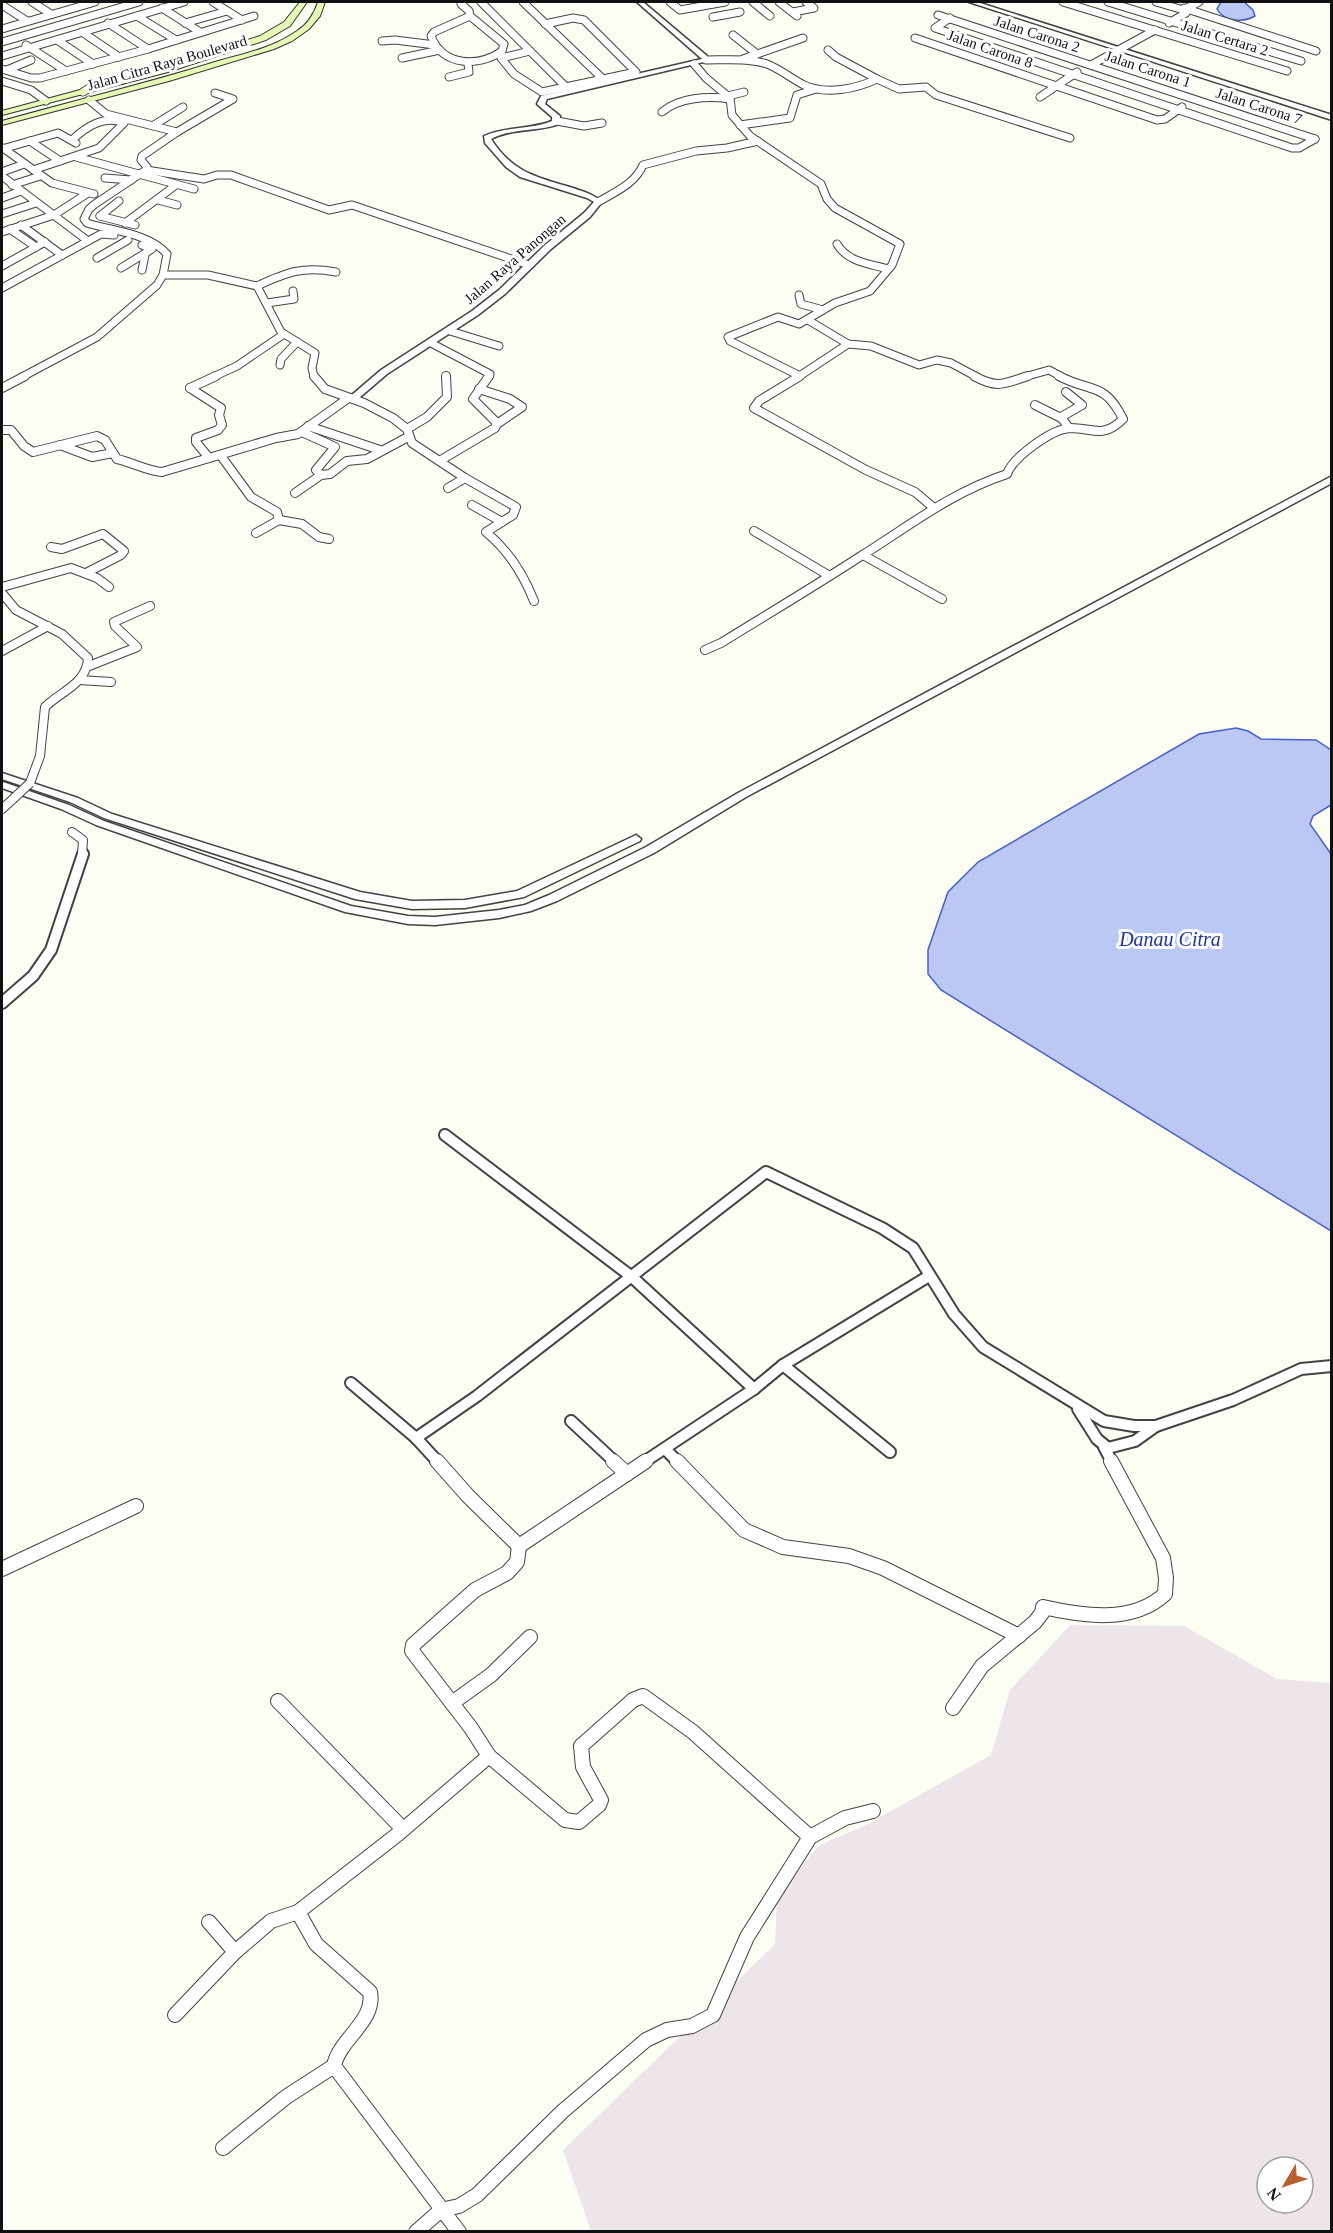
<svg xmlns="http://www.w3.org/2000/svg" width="1333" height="2233" font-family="Georgia,serif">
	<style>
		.industrial { fill: #eee5eb; fill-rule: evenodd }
		.water { fill: #bbc8f3; stroke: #4761c5; stroke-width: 1.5 }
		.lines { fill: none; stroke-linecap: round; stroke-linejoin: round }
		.minor-far3-casing { stroke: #434343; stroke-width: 9 }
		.minor-far2-casing { stroke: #434343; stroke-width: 10 }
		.minor-far1-casing { stroke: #434343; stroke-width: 14 }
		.minor-casing { stroke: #434343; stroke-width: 16 }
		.tertiary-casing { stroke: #434343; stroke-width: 3 }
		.secondary-casing { stroke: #323232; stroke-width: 2 }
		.minor-far3 { stroke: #fff; stroke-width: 7 }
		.minor-far2 { stroke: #fff; stroke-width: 8 }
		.minor-far1 { stroke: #fff; stroke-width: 10 }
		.minor { stroke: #fff; stroke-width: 14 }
		.tertiary { fill: #fff; fill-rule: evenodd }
		.secondary { fill: #e6fab3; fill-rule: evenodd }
		.minor-bridge-casing { stroke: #434343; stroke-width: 10; stroke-linecap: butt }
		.minor-bridge { stroke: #fff; stroke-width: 8 }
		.labels { text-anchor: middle; stroke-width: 6; stroke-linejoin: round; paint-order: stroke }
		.far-street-label { font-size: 15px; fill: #101010; stroke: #fff }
		.water-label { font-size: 20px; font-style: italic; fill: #20359b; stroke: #fff }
	</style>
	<rect width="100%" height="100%" fill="#fcfef4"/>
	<path class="industrial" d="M1070,1625l114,1 93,53 54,4v548h-740l-28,-81 212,-206 2,-50 43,-49 46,-20 125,-70 19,-65zM1267,2167h36v36h-36z"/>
	<g class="water">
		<path d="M1221,2h23l9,8 2,6c-10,6 -30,7 -38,-7z"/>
		<polygon points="1236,728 1248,731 1261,739 1316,740 1331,750 1331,805 1313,816 1310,824 1331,854 1331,1231 941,990 928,974 928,950 948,892 978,862 1199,734"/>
	</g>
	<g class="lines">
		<defs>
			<g id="minor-far3">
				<polyline points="32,2 51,14"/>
				<polyline points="213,2 242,20"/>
				<polyline points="481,2 567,88"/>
				<polyline points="523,2 604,80"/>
				<polyline points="670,2 680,10 725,2"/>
				<polyline points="753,2 770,16"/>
				<polyline points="779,2 797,16"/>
				<polyline points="1063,2 1287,71"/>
				<polyline points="1108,2 1301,61"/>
				<polyline points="1156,2 1180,9"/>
				<polyline points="461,4 469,11 470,16"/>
				<polyline points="2,5 27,21"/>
				<polyline points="162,8 200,32"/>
				<polyline points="1184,8 1316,51"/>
				<polyline points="1187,8 1199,2"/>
				<polyline points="793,12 814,8 806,2"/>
				<polyline points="938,15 1315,139"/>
				<polyline points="137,16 176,40"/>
				<path d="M470,16l34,28 -2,7c-23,16 -59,16 -71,-15l3,-4z"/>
				<polyline points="713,17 740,12"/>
				<polyline points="950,18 935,28 1292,148 1299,148 1315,139"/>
				<polyline points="108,23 148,49"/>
				<polyline points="185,23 227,11"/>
				<polyline points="1169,23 1186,13"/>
				<polyline points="2,29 95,2"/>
				<polyline points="82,32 119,57"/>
				<polyline points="733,35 757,54"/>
				<polyline points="915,38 1157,120 1165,119 1182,107"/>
				<polyline points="57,40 93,64"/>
				<polyline points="382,41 395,40 435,45"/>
				<polyline points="2,42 139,2"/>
				<polyline points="26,45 66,71"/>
				<polyline points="828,50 836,57 877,79"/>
				<polyline points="530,51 501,58 514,74 542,92 636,72 584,20 573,18 545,24"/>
				<polyline points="2,56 184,2"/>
				<polyline points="402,58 440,50"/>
				<polyline points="743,59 803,38"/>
				<path d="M706,60c19,0 42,-2 61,4 13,5 25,15 37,21 22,10 52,4 73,-6l22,10 27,-2 10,8 134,43"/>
				<polyline points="694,64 706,78 730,98 732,115 750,136 821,184 827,199 835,208 900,244 892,265 870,291 835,303 799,324 778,317 728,337 730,341 800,376"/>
				<polyline points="1091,65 1155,30"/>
				<polyline points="2,69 31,78 40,78 148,49 254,16"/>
				<polyline points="7,70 31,60"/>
				<polyline points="449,77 469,72 468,64"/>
				<polyline points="2,81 31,90 46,101"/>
				<polyline points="83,92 94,85 208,53"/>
				<polyline points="728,96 744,92"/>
				<polyline points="1040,97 1077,72"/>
				<path d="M662,112c17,-15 46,-16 68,-13"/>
				<polyline points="557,121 584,126 602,123"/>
				<polyline points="154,125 183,107"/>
				<polyline points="740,125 790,118 797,95 816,89"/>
				<polyline points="177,132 233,99 215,93"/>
				<polyline points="30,141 60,161"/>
				<polyline points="3,148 52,183 94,194"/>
				<polyline points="2,149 58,133 76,143"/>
				<polyline points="76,157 194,189"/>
				<path d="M33,170l66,-22 25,-25c-20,-8 -37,3 -52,17"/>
				<polyline points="146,170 204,179 217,175 231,175 329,210 352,205 529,265"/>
				<polyline points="2,172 24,164"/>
				<polyline points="2,176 88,241"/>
				<polyline points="105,178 131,180"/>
				<polyline points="12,185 40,176"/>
				<polyline points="2,198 21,191"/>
				<polyline points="158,200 177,205"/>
				<path d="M598,202c17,-10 37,-18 45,-37l53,-14 31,-3 31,-7"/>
				<polyline points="2,214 36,203"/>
				<polyline points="100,216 135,225"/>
				<polyline points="100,216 119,201"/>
				<polyline points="125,223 176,185"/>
				<polyline points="21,225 62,255"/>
				<polyline points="10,229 36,247"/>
				<polyline points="2,232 54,215 88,193"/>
				<path d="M837,244c10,18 33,20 51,25"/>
				<polyline points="97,258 128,240"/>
				<polyline points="2,266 45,242"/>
				<polyline points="121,268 152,249 142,245"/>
				<polyline points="142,270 145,255"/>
				<polyline points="163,275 208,275 257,286 281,332 315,353 312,368 314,377"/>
				<path d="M257,286c30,-14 46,-20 79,-14"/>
				<polyline points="2,288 101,234 114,235"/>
				<polyline points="799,295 801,304 823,310"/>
				<polyline points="267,303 294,299 293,291"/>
				<polyline points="808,320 848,344 871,346 919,365 937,360 951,363 977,377"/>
				<polyline points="450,331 499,346"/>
				<polyline points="431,343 490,374 489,377"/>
				<polyline points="280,365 281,359 297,342"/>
				<path d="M22,377l75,-40 60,-52 6,-10 4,-21c-18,-21 -55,-23 -80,-31l-3,-4 5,-10 6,-5 51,-34 1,-3 -6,-7 1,-4 35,-24 -71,-18 -17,-14"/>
				<polyline points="213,377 237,366 284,334"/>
				<polyline points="798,377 848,344"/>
				<polyline points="1024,377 1049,370 1062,377"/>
			</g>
			<g id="minor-far2">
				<path d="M314,376l11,13 39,14 29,15 14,11 5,14 53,35 51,29 -3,8 -27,17c23,19 37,41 48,69"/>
				<polyline points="800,376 759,401 754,408 866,470 915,492 934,508"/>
				<path d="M974,376c24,13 29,8 54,0"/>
				<polyline points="2,388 25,376"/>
				<polyline points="190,388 221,408 219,415 222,425 218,430 196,438 196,442 209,458"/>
				<polyline points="190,388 216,376"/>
				<polyline points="479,389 510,399 522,407 497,424"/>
				<polyline points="1066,392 1082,405 1061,417 1069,428"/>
				<polyline points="1035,405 1061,418"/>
				<polyline points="308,426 380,450"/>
				<polyline points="407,429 427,417 447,397 446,376"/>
				<path d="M2,430h9l13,16 9,6 64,-16 8,4 12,19c14,3 33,13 45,13l114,-34 22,-4 49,-35"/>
				<polyline points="302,432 335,447 316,470 321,475"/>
				<polyline points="60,445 92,457 113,453"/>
				<polyline points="221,456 251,497 277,512 279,520 256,533"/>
				<polyline points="441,460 495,428 497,423 473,399 489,376"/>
				<polyline points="448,488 465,478"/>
				<polyline points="295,493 321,475 330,474 347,461 367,459 408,437"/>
				<polyline points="472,505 502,522"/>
				<polyline points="279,520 302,524 319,537 329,539"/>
				<polyline points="754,531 828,575"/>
				<polyline points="51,547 62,549 103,534 124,551 121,555 86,573"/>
				<polyline points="863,555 942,599"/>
				<polyline points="2,587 71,568 97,578 109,587"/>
				<path d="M2,593l14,17 46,24 26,24c-1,26 -27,33 -43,49l-5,49 -10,27"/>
				<path d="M705,650l16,-7c47,-29 94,-57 140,-87 48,-30 91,-64 146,-82 6,-17 45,-45 63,-46 24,0 33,11 53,-9 -19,-38 -32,-26 -64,-43"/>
				<polyline points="2,651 48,626"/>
				<polyline points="89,666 137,647 115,626 114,622 150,606"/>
				<polyline points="79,680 111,682"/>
				<polyline points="2,809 13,799"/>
				<polyline points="72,832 83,840 82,855"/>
			</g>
			<g id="minor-far1">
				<polyline points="2,1003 33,976 51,950 83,854"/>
				<polyline points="445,1135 632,1277 754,1389"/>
				<polyline points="783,1365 890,1452"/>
				<polyline points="351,1383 416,1438"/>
				<polyline points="1078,1409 1097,1439 1108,1448 1135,1441 1156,1426"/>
				<polyline points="571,1421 615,1462"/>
				<polyline points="1104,1447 1112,1462"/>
				<polyline points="665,1449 678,1462"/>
				<polyline points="438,1462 416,1438 477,1396 766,1172 882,1228 913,1248 954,1314 983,1347 1104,1421 1134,1426 1156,1426 1233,1400 1301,1369 1332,1366"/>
				<polyline points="644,1462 754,1389 783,1365 929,1276"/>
			</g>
			<g id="minor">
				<polyline points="437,1461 468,1496 519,1546"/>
				<polyline points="613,1461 627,1474"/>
				<polyline points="677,1461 744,1530 783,1547 849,1556 883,1568 1019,1636"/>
				<polyline points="2,1569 136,1506"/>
				<polyline points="278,1701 403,1829"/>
				<polyline points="452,1703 491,1675 530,1637"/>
				<path d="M953,1708l29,-42 53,-44 7,-9 1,-6c39,9 90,17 122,-13l1,-16 -3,-20 -52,-97"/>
				<polyline points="810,1837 845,1818 873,1811"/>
				<path d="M298,1912l18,32 54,48c6,29 -31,47 -36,74l125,166"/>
				<polyline points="209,1922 235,1952"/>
				<polyline points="175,2015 235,1952 271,1921 298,1912 398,1834 489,1756"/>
				<polyline points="223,2148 286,2097 334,2066"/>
				<polyline points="416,2232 441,2210 459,2206 477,2195 563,2111 646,2040 667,2030 692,2026 713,2015 747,1937 810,1837 693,1732 643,1696 633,1700 581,1746 583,1767 601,1800 599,1805 579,1822 565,1820 489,1756 471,1728 412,1651 413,1645 475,1590 507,1573 517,1562 519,1546 646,1461"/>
			</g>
			<g id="tertiary">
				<path d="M637,2h6l64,54 1,5 -161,38 -2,5 15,12 -1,8c-22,8 -47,4 -68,15 22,34 45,38 82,49 11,4 20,6 29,14l-12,15 -39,32 -46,45 -27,21 -91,59 -28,24 -15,3v-4l9,-3 28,-24 91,-59 27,-21 46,-45 39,-32 10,-11 -7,-4 -67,-21 -14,-10 -21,-24 -1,-7c22,-10 46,-6 68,-15v-4l-15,-13 4,-8 161,-37z"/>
				<polygon points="969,2 977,2 1332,115 1332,120"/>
				<polygon points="1332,476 1332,483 746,797 654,853 557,901 531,911 499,918 435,925 408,924 345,912 96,825 61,809 2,788 2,782 6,783 69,805 104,821 351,906 408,916 435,917 499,910 525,905 549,895 646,847 738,793"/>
				<polygon points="2,773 78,798 112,814 360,892 412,901 465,900 517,891 632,837 636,835 641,839 640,841 524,897 465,908 412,909 355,899 104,818 70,802 2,779"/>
			</g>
			<g id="secondary">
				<polygon points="300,2 307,2 290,26 266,40 168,72 2,115 2,111 162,68 260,36 284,22"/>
				<path d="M318,2h7l-5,14 -11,13 -17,12 -18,8 -105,32 -167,44v-4c71,-20 143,-37 213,-59 28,-8 58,-14 82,-31 11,-7 17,-17 21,-29z"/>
			</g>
		</defs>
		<use href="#minor-far3" class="minor-far3-casing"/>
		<use href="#minor-far2" class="minor-far2-casing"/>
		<use href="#minor-far1" class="minor-far1-casing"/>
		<use href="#minor" class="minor-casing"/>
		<use href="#tertiary" class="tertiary-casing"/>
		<use href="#secondary" class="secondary-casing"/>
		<use href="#minor-far3" class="minor-far3"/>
		<use href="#minor-far2" class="minor-far2"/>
		<use href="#minor-far1" class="minor-far1"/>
		<use href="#minor" class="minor"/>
		<use href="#tertiary" class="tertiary"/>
		<use href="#secondary" class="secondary"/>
		<defs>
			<polyline id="minor-bridge" points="13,799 30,783"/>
		</defs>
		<use href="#minor-bridge" class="minor-bridge-casing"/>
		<use href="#minor-bridge" class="minor-bridge"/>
	</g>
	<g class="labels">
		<g class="far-street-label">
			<text transform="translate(1037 34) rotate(18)" y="5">Jalan Carona 2</text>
			<text transform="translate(1225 38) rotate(17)" y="5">Jalan Certara 2</text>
			<text transform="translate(990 49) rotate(19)" y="5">Jalan Carona 8</text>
			<text transform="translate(167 63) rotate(-16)" y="5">Jalan Citra Raya Boulevard</text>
			<text transform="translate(1148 69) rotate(18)" y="5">Jalan Carona 1</text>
			<text transform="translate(1259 106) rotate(18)" y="5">Jalan Carona 7</text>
			<text transform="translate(515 259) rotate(-41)" y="5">Jalan Raya Panongan</text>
		</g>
		<g class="water-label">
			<text x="1170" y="946">Danau Citra</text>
		</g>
	</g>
	<rect width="1333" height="2233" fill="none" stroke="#101010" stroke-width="6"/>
	<g transform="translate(1285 2185) rotate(231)"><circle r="28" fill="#ffffff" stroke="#9f9f9f" stroke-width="1.5"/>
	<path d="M0-4.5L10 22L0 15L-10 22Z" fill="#b85f30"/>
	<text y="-9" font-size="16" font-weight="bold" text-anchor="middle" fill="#101010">N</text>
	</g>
</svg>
